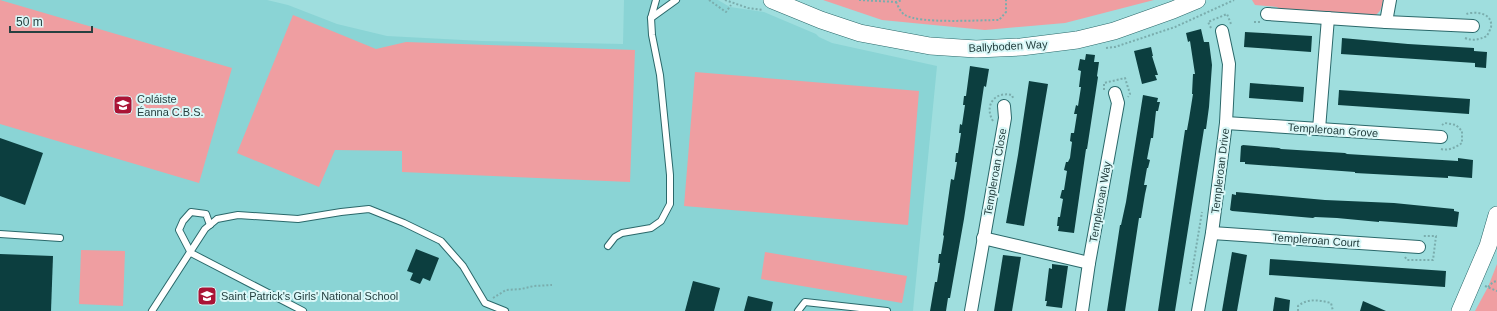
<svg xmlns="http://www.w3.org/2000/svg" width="1497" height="311" font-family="Helvetica,sans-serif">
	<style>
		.built { fill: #8ad4d5 }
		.green { fill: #ef9ea1 }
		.building { fill: #0c3e3f }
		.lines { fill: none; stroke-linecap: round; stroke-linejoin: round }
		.lane-casing { stroke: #2a686a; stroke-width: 8 }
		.street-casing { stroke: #2a686a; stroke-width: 14 }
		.secondary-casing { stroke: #2a686a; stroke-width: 18 }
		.path { stroke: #7aadad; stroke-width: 2; stroke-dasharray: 2 2; stroke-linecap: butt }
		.lane { stroke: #fff; stroke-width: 6 }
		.street { stroke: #fff; stroke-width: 12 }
		.secondary { stroke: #fff; stroke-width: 17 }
		.labels { text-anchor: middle; stroke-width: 4; stroke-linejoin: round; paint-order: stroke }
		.street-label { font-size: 11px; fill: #264040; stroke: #daf8f8 }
		.poi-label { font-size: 11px; fill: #264040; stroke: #daf8f8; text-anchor: start }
	</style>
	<rect width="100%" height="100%" fill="#9fdede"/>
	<polygon class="built" points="0,0 267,0 288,5 337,24 387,36 482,41 623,44 624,0 718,0 730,7 764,12 816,34 819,37 832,43 937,66 913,311 0,311"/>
	<g class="green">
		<polygon points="0,0 232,68 199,183 0,124"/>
		<polygon points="823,0 1154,0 1065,23 985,30 882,20"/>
		<path d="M1252,0h131c-1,8 -2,12 -10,17l-92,-7 -4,-3 -22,-2z"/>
		<polygon points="293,15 376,49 406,42 635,50 630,182 402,172 402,151 335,150 319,187 237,153"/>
		<polygon points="695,72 919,91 908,225 684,206"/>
		<polygon points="81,250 125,251 123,306 79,304"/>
		<polygon points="765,252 907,276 902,303 761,279"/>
		<polygon points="1497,264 1497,311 1475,311 1488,287"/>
	</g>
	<g class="building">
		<polygon points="1201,29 1204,42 1209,42 1212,65 1209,107 1206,129 1204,129 1175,311 1158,311 1185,130 1187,130 1189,119 1193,94 1192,94 1193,74 1195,74 1190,41 1188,42 1186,33"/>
		<polygon points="1245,32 1312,36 1311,52 1244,47"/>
		<polygon points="1342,38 1408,44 1474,48 1474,51 1487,52 1486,68 1475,67 1475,63 1341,54"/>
		<polygon points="1151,47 1153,56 1152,56 1158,75 1155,75 1157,80 1142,84 1134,51"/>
		<polygon points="1086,54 1095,55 1094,62 1099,62 1097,76 1098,77 1087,149 1086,149 1074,233 1058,231 1059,226 1057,226 1058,217 1060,217 1063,199 1060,198 1062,190 1064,190 1067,171 1064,170 1066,162 1068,162 1070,158 1072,142 1070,141 1071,133 1074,133 1077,114 1074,114 1076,105 1078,106 1081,87 1079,87 1081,71 1078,70 1080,59 1085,60"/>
		<polygon points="970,66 989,69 986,87 984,86 964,219 950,298 948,298 946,311 930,311 935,282 937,282 940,263 938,263 939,254 941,254 944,236 943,235 951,179 954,180 957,162 955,162 956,153 958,153 961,133 959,133 960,124 962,125 965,105 963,105 964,96 966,96"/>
		<polygon points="1029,81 1048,84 1024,226 1006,223 1018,155"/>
		<polygon points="1250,83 1304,87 1303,102 1249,98"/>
		<polygon points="1339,90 1470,99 1469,114 1338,105"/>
		<polygon points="1143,95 1158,98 1157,102 1160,102 1158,111 1156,111 1153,138 1151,138 1147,159 1150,160 1148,168 1147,168 1144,185 1147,185 1145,194 1141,218 1139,218 1125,311 1107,311 1120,225 1121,225 1126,202"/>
		<polygon points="0,138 43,153 25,205 0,196"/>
		<polygon points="1243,145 1279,148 1281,149 1345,153 1347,154 1458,161 1458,158 1473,160 1472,178 1448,176 1448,178 1355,173 1355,172 1245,164 1245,162 1240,162 1241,146"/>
		<polygon points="1236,192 1325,200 1394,203 1454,209 1454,211 1459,212 1457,227 1379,221 1379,222 1337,218 1315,217 1313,218 1232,211 1230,210 1232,194 1236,195"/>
		<polygon points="416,249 439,258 430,281 423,278 420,284 410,280 413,273 407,271"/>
		<polygon points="1232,252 1247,255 1237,311 1222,311"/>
		<polygon points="0,254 53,256 51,311 0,311"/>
		<polygon points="1003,255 1021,257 1012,311 994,311"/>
		<polygon points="1270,259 1446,271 1445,287 1269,275"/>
		<polygon points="1052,264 1068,266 1062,308 1046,306 1047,301 1045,301 1049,268 1052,269"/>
		<polygon points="693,281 720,288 714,311 685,311"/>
		<polygon points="748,296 773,302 771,311 744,311"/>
		<polygon points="1275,297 1290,300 1289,311 1273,311"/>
		<polygon points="1363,301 1386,311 1360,311"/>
	</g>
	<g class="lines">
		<defs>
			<g id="lane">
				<polyline points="651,18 676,0"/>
				<polyline points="210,225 206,214 191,212 183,221 179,230 191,253 303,311"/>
				<polyline points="0,234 60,238"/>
				<polyline points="608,246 615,237 622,233 651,228 661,221 670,204 670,175 660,75 652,35 651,18 656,0"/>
				<polyline points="152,311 205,229 217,219 238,215 298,219 341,212 369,209 404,223 441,241 463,266 485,303 505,311"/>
				<polyline points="798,311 805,302 887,311"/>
			</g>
			<g id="street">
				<polyline points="1267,14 1386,22 1473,26"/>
				<polyline points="1386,22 1390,0"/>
				<polyline points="1226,123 1441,137"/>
				<polyline points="1319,129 1328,18"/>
				<polyline points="1212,233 1419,247"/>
				<polyline points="983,238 1089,263"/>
				<polyline points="971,311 1005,118 1004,106"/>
				<polyline points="1082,311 1089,263 1118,103 1115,93"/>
				<polyline points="1198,311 1212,233 1226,123 1229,64 1222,31"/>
			</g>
			<g id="secondary">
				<polyline points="772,0 821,20 860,33 930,46 976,49 1021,47 1077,40 1114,31 1173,10 1197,0"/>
				<polyline points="1460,311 1488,246 1497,215"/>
			</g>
		</defs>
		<use href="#lane" class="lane-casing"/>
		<use href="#street" class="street-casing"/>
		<use href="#secondary" class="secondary-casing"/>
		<g class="path">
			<polyline points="709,0 726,12 731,5"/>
			<polyline points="725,0 748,8 763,10"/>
			<polyline points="859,0 896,2 902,0"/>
			<path d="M896,2c2,4 5,11 9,13 15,9 74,5 94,5l7,-8v-12"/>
			<polyline points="1254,22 1260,22"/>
			<polyline points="1211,28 1208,22 1227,14 1231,24"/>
			<path d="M1465,38c8,3 13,2 22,-2 1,-2 3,-6 4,-9 2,-14 -15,-16 -25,-13"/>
			<polyline points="1106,48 1115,47 1175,27 1234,0"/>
			<polyline points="1104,90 1104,83 1125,78 1130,94 1128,97"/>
			<path d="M993,121c-9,-15 1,-30 19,-26l1,3"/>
			<path d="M1441,149c8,2 15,-2 21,-6v-12l-6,-6 -11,-2 -3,2"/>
			<polyline points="1405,257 1407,260 1433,260 1436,236 1422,236"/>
			<polyline points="1190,284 1202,212"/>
			<polyline points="1485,286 1497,291"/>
			<polyline points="1488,287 1493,282 1497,281"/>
			<polyline points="493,298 506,290 521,289 534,286 552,285"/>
			<path d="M1298,311v-5c10,-8 21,-6 33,-3l2,8"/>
		</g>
		<use href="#lane" class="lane"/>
		<use href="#street" class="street"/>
		<use href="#secondary" class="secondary"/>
	</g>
	<defs>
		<symbol id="school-square" viewBox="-11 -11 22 22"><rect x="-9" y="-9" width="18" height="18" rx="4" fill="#aa1335" stroke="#daf8f8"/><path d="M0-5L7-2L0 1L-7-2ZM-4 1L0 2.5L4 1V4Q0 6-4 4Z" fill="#fff"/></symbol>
	</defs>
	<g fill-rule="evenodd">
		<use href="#school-square" x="112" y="94" width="22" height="22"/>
		<use href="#school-square" x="196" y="285" width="22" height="22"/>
	</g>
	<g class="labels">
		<g class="street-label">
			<text transform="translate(1008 46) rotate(-3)" y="4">Ballyboden Way</text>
			<text transform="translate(1333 130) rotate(4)" y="4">Templeroan Grove</text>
			<text transform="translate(1220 171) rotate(-83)" y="4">Templeroan Drive</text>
			<text transform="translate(995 172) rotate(-80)" y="4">Templeroan Close</text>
			<text transform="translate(1100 202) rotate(-80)" y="4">Templeroan Way</text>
			<text transform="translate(1316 240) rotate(4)" y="4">Templeroan Court</text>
		</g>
		<g class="poi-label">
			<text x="137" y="103">Coláiste<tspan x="137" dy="13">Éanna C.B.S.</tspan></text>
			<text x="221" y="300">Saint Patrick's Girls' National School</text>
		</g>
	</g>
	<path d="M10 26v6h82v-6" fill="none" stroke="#264040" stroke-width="2"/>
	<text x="16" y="26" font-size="12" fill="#264040" stroke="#daf8f8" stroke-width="3" paint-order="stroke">50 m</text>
</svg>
